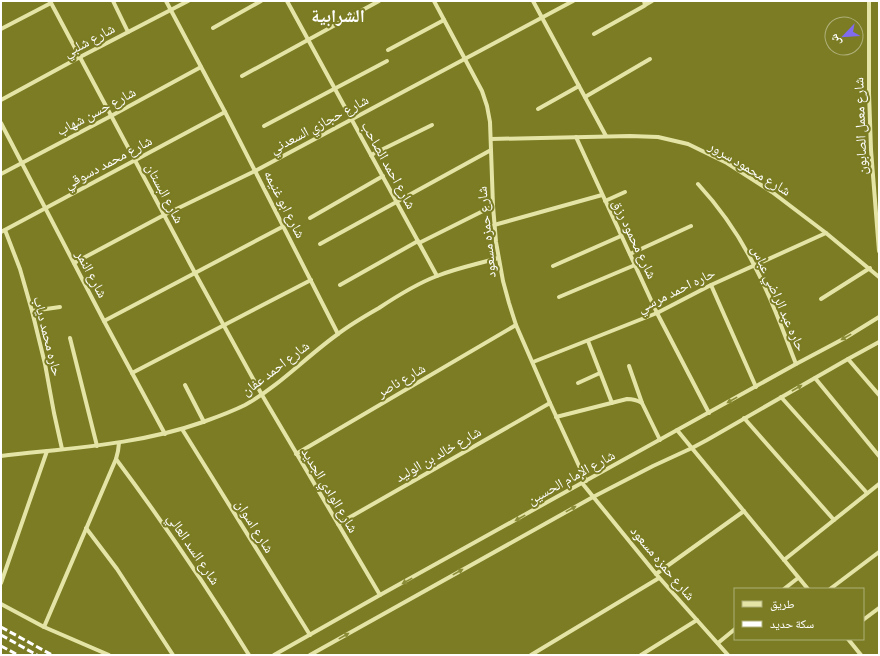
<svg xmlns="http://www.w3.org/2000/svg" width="880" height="656" font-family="Commissioner,'Noto Naskh Arabic',sans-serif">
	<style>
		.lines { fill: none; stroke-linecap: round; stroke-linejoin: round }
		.street { stroke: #e5e4a7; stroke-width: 4 }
		.rail { stroke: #fff; stroke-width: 3; stroke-dasharray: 7 3; stroke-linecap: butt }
		.oneway { fill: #8b8c37 }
		.labels { text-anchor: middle; stroke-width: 4; stroke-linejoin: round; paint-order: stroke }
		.street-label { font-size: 14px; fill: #fff; stroke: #7b7c23 }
		.district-label { font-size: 18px; font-weight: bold; fill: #fff; stroke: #7b7c23 }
	</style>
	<rect width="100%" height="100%" fill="#7b7c23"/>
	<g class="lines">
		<g class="street">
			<polyline points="50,1 195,273 262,395 380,595"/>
			<polyline points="113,1 128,32"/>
			<polyline points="166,1 225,112 338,334"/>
			<polyline points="287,1 437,276"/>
			<polyline points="434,1 482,91 487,106 490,122 493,206 496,242 503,281 509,303 516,325 550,403 586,481"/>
			<polyline points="533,1 606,136"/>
			<polyline points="869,1 869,93 871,150 879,251"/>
			<polyline points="645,5 652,1"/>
			<polyline points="213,28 261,1"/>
			<polyline points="1,29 51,3"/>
			<polyline points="594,34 644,6 645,5 644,1"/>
			<polyline points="388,50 444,20"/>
			<polyline points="242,76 379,1"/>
			<polyline points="585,97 650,59"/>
			<polyline points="1,100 80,57 188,1"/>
			<polyline points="538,109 579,86"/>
			<polyline points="1,123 104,321 165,434"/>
			<polyline points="264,126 387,61"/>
			<polyline points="576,137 657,313 709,413"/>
			<polyline points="491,139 630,136 658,137 688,144 727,163 772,192 826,233 879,277"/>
			<polyline points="371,155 432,125"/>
			<polyline points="1,174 111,116 201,67"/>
			<path d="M698,184c22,24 41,51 56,81 17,31 29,66 42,99"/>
			<polyline points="605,201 625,192"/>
			<polyline points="310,218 383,176"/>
			<polyline points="494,225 602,195"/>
			<polyline points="5,230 20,269 32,311 45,364 54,413 62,449"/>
			<polyline points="1,232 225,112"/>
			<polyline points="419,243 493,206"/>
			<polyline points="320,244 491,150"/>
			<polyline points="630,254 691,226"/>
			<polyline points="74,263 164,215 255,171 573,1"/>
			<polyline points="553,266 621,236"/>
			<polyline points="340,285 418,241"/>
			<polyline points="711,285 756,387"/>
			<polyline points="559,297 635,265"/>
			<polyline points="821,299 870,268"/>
			<polyline points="32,311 60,307"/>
			<polyline points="104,321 284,226"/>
			<polyline points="70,338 97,446"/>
			<polyline points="588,341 612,403"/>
			<polyline points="848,359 879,395"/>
			<polyline points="533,362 657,313 711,285 826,233"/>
			<polyline points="629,366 642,403"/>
			<polyline points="132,373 311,280"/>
			<polyline points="815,378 879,456"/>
			<polyline points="578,383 600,373"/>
			<polyline points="185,385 204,422"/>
			<polyline points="781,397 867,493"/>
			<path d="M556,417l71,-18c6,0 10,1 15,4l18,37"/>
			<polyline points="744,418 834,520"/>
			<polyline points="182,429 310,635"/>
			<polyline points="677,430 808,589"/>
			<polyline points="296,454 516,325"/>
			<path d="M1,456c68,-8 137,-11 202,-34 14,-5 28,-10 42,-17 33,-18 62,-49 93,-71 13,-10 27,-18 41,-26 18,-12 37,-24 58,-32 20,-8 41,-12 61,-18"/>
			<path d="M116,459c47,63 91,128 133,196"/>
			<polyline points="582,483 656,574 728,655"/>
			<polyline points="338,524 550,403"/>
			<polyline points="86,528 117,569 173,655"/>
			<polyline points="784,560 879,484"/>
			<polyline points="656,574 744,511"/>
			<polyline points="1,583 47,451"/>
			<polyline points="784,589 798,578"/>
			<polyline points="830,589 879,552"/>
			<polyline points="1,604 44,627 109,655"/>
			<polyline points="863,620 879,608"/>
			<polyline points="44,627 116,459 118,451 119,443"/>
			<polyline points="848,639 861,655"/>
			<polyline points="718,643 735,629"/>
			<polyline points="274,655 380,595 796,364 845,338 879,317"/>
			<polyline points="310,655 593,497 653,466 692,448 707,440 848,359 879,342"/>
			<polyline points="531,655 659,578"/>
			<polyline points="641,655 697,620"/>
		</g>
		<g class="rail">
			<polyline points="1,627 52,655"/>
			<polyline points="1,635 37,655"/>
			<polyline points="1,646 18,655"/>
		</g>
	</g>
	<defs><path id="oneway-solid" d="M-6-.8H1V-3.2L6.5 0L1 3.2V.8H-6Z"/></defs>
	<g class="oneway">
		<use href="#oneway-solid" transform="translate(846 337) rotate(151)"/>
		<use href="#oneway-solid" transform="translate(797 388) rotate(-30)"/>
		<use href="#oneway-solid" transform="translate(732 400) rotate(151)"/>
		<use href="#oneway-solid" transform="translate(571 509) rotate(-29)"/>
		<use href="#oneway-solid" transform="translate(520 518) rotate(151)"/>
		<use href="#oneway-solid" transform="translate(458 572) rotate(-29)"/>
		<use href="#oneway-solid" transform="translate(407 581) rotate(151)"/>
		<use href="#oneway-solid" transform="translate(344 636) rotate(-29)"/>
	</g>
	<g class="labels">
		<g class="street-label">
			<text transform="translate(89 40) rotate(-28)" y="5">شارع شلبي</text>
			<text transform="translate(96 111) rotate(-28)" y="5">شارع حسن شهاب</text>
			<text transform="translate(319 124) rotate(-28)" y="5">شارع حجازي السعدني</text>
			<text transform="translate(860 126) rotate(-92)" y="5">شارع معمل الصابون</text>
			<text transform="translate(108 162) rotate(-28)" y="5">شارع محمد دسوقي</text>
			<text transform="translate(389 165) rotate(61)" y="5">شارع احمد الصاحب</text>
			<text transform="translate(750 168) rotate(31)" y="5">شارع محمود سرور</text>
			<text transform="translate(165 193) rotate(62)" y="5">شارع البستان</text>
			<text transform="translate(285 204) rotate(63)" y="5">شارع ابو غنيمه</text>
			<text transform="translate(486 232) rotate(-96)" y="5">شارع حمزه مسعود</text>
			<text transform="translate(635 239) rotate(65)" y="5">شارع محمود رزق</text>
			<text transform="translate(92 274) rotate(62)" y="5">شارع النمر</text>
			<text transform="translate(676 290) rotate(-26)" y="5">حاره احمد مرسي</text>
			<text transform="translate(779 298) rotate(66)" y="5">حاره عبد الراضي عباس</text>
			<text transform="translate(48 336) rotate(76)" y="5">حاره محمد دياب</text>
			<text transform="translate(275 368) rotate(-37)" y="5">شارع احمد عفان</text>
			<text transform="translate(401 380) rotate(-30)" y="5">شارع ناصر</text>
			<text transform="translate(438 454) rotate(-30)" y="5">شارع خالد بن الوليد</text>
			<text transform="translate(571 477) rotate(-29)" y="5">شارع الإمام الحسين</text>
			<text transform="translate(330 490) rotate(59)" y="5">شارع الوادي الجديد</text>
			<text transform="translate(255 526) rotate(58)" y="5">شارع اسوان</text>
			<text transform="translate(194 549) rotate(56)" y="5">شارع السد العالي</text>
			<text transform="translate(663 563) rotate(50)" y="5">شارع حمزه مسعود</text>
		</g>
		<g class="district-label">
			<text x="338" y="22">الشرابية</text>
		</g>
	</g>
	<rect width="880" height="656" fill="none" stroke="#ffffff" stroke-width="4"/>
	<rect x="734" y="588" width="130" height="52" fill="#7b7c23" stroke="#b0b07b"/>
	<rect x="742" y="601" width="20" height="6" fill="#e5e4a7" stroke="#b0b07b"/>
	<text x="770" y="608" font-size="12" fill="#ffffff">طريق</text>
	<rect x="742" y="621" width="20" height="6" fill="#ffffff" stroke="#b0b07b"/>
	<text x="770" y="628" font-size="12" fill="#ffffff">سكة حديد</text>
	<g transform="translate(844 36) rotate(245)"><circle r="19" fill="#7b7c23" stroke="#b0b07b"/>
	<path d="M0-3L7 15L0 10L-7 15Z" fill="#7f6af0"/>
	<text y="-6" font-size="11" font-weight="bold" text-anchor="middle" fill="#ffffff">ش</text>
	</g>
</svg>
